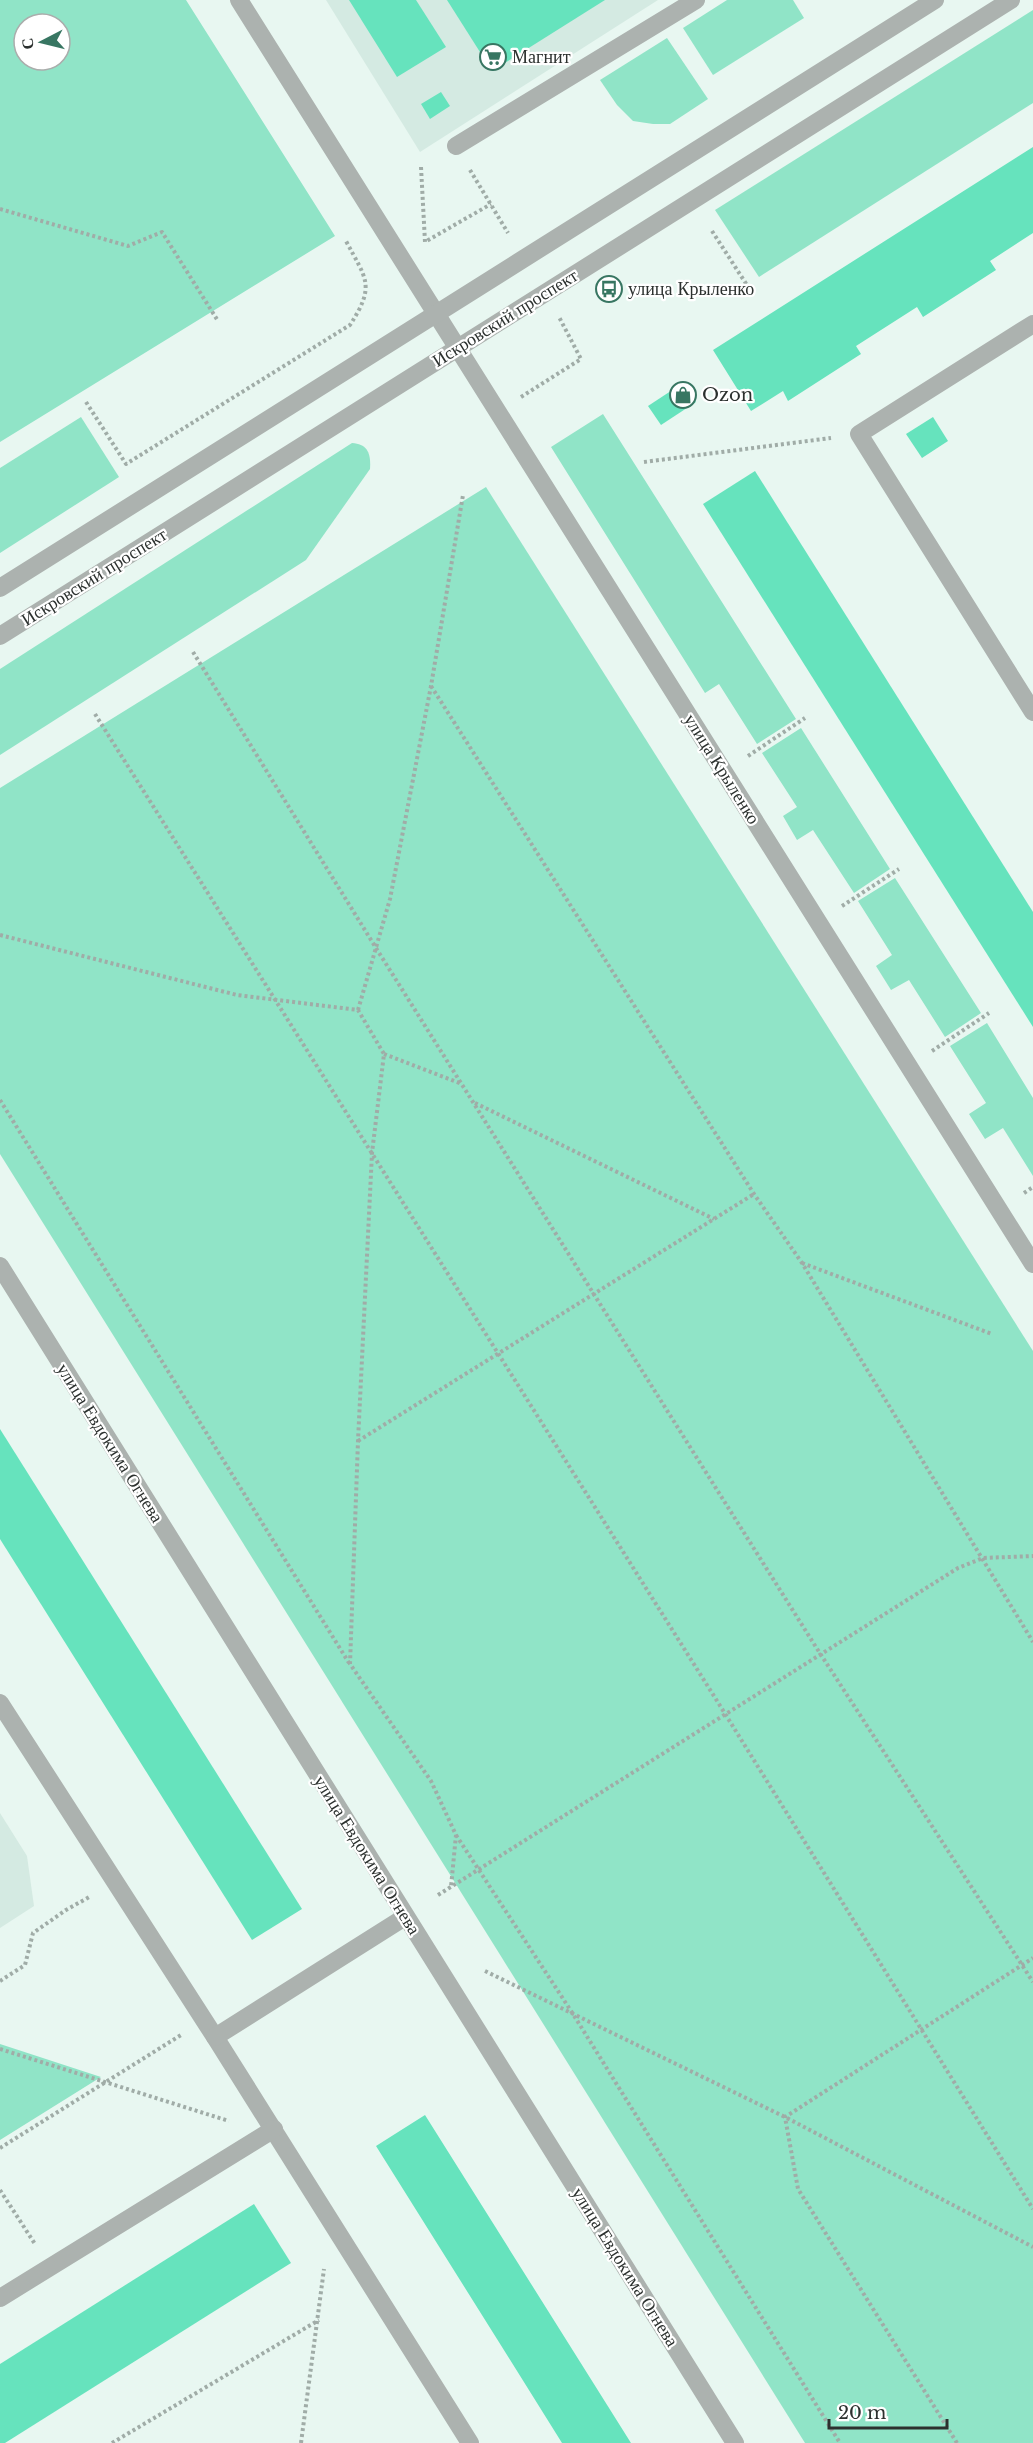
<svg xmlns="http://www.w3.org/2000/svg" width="1033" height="2443" font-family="'Libre Baskerville',serif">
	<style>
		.built { fill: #d4eae2 }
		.green { fill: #90e4c7; fill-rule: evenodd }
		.building { fill: #66e3bd }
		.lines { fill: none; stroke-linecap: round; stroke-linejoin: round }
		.path { stroke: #a0aca7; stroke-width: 4; stroke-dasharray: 3 3; stroke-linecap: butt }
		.minor { stroke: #acb2af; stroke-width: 18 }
		.labels { text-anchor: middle; stroke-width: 4.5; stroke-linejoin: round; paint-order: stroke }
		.poi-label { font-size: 18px; fill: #2c312f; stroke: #fff; text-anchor: start }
		.street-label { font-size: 18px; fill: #2c312f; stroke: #fff }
	</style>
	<rect width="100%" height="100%" fill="#e8f7f1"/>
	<g class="built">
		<polygon points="326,0 658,0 420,152"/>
		<polygon points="0,1813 27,1856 34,1906 0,1928"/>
	</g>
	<g class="green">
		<path d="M0,0h186l149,236 -335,206zM24,24h36v36h-36z"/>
		<polygon points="727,0 793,0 804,18 713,75 683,28"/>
		<polygon points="1033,10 1033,103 759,277 715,210"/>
		<polygon points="667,38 708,99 670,124 653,124 633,121 617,105 600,80"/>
		<polygon points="603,414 796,719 757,744 719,684 705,693 551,447"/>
		<polygon points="81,417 119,477 0,553 0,468"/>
		<path d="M352,443c16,1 19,11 18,26l-64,91 -306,195v-86z"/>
		<polygon points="486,487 1033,1351 1033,2443 805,2443 0,1154 0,788"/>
		<polygon points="801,728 890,869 854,893 813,830 797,840 783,816 797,807 762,753"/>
		<polygon points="895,878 981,1013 945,1037 909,980 891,990 876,966 892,955 858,901"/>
		<polygon points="987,1023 1033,1098 1033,1176 1003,1128 985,1139 969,1114 986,1103 950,1046"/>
		<polygon points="0,2044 101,2077 0,2140"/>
	</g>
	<g class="building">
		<polygon points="349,0 416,0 446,47 397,77"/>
		<polygon points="447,0 605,0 492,71"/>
		<polygon points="441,92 450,106 430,119 421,104"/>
		<polygon points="1033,147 1033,233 990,261 996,270 923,317 917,307 856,346 861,354 788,401 783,391 751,411 713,350"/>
		<polygon points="683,383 696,402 661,425 648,406"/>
		<polygon points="933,417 948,441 922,458 906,434"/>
		<polygon points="755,471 1033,912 1033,1027 703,504"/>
		<polygon points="0,1429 302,1909 252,1940 0,1539"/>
		<polygon points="425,2115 631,2443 562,2443 497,2339 376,2146"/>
		<polygon points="254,2204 291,2263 5,2443 0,2443 0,2364"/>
	</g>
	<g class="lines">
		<g class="path">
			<polyline points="421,167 425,242 491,204"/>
			<polyline points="470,170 508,233"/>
			<polyline points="0,209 128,246 162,232 218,321"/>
			<polyline points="712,231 754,296"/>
			<polyline points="521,397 581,359 559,317"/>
			<path d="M86,402l40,62 224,-139c26,-40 16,-46 -4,-84"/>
			<polyline points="644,462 831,438"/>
			<polyline points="193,652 376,948 814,1644 1033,1982"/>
			<polyline points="431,686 754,1194 802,1263 1033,1642"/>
			<polyline points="95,714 719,1704 1033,2209"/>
			<polyline points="748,756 805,718"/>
			<polyline points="842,906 899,869"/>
			<polyline points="0,935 237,995 358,1010 384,1054 372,1153 358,1441 350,1664 431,1781 456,1835 451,1887"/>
			<polyline points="358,1010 390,899 431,686 463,495"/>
			<polyline points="932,1051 989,1013"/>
			<polyline points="384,1054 462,1084"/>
			<polyline points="0,1100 349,1663"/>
			<polyline points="475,1103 714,1219"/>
			<polyline points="1024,1193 1033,1187"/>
			<polyline points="802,1263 992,1334"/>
			<polyline points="358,1441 754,1194"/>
			<polyline points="456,1835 573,2014 840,2443"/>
			<polyline points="438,1895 958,1568 983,1558 1033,1556"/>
			<polyline points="485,1971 785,2117 1033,2247"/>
			<polyline points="0,1981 25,1965 33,1933 66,1910 91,1896"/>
			<polyline points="0,2049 229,2121"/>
			<polyline points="0,2148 181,2035"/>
			<polyline points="0,2190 35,2244"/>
			<polyline points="112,2443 319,2320"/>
			<polyline points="301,2443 324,2269"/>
			<polyline points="957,2443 798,2189 785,2117 1033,1958"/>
		</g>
		<g class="minor">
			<polyline points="239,0 1033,1264"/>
			<polyline points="456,146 696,0"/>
			<polyline points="1033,324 859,434 1033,712"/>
			<polyline points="0,588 935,0"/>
			<polyline points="0,636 1011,0"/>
			<polyline points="0,1266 735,2443"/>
			<polyline points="0,1703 215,2037 470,2443"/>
			<polyline points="215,2037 405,1917"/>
			<polyline points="0,2298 274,2129"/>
		</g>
	</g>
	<defs>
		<symbol id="supermarket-ring" viewBox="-11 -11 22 22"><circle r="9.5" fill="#fff" stroke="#387662" stroke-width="1.5"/><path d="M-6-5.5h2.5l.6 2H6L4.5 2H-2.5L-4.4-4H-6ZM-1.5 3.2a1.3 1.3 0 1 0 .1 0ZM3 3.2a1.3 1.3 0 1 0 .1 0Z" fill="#387662"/></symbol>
		<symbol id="bus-ring" viewBox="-11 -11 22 22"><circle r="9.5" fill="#fff" stroke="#387662" stroke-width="1.5"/><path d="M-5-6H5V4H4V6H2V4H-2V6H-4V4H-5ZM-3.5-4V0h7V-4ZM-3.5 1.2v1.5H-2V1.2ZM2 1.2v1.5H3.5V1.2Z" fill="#387662"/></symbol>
		<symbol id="shop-ring" viewBox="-11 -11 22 22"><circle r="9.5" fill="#fff" stroke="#387662" stroke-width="1.5"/><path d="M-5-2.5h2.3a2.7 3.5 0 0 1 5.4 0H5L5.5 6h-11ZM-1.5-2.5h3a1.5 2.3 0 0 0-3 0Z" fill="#387662"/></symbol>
	</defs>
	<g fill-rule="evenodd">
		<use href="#supermarket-ring" x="478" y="42" width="30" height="30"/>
		<use href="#bus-ring" x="594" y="274" width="30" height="30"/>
		<use href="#shop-ring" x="668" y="380" width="30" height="30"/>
	</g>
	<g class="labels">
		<g class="poi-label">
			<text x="512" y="63">Магнит</text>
			<text x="628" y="295">улица Крыленко</text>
			<text x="702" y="401">Ozon</text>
		</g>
		<g class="street-label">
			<text transform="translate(505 318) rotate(-32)" y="6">Искровский проспект</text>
			<text transform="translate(94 577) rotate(-32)" y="6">Искровский проспект</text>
			<text transform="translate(722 769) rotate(58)" y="6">улица Крыленко</text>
			<text transform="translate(110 1443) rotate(58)" y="6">улица Евдокима Огнева</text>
			<text transform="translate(367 1855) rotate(58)" y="6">улица Евдокима Огнева</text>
			<text transform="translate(625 2267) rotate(58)" y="6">улица Евдокима Огнева</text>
		</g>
	</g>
	<g transform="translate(42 42) rotate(263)"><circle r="28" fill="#ffffff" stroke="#abadac" stroke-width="1.5"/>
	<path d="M0-4.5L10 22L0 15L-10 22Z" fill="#387662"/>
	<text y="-9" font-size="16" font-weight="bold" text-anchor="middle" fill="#2c312f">С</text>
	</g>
	<path d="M829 2419v9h118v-9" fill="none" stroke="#2c312f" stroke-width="3"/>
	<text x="838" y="2419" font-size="18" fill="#2c312f" stroke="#ffffff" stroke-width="4.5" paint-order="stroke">20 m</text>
</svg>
